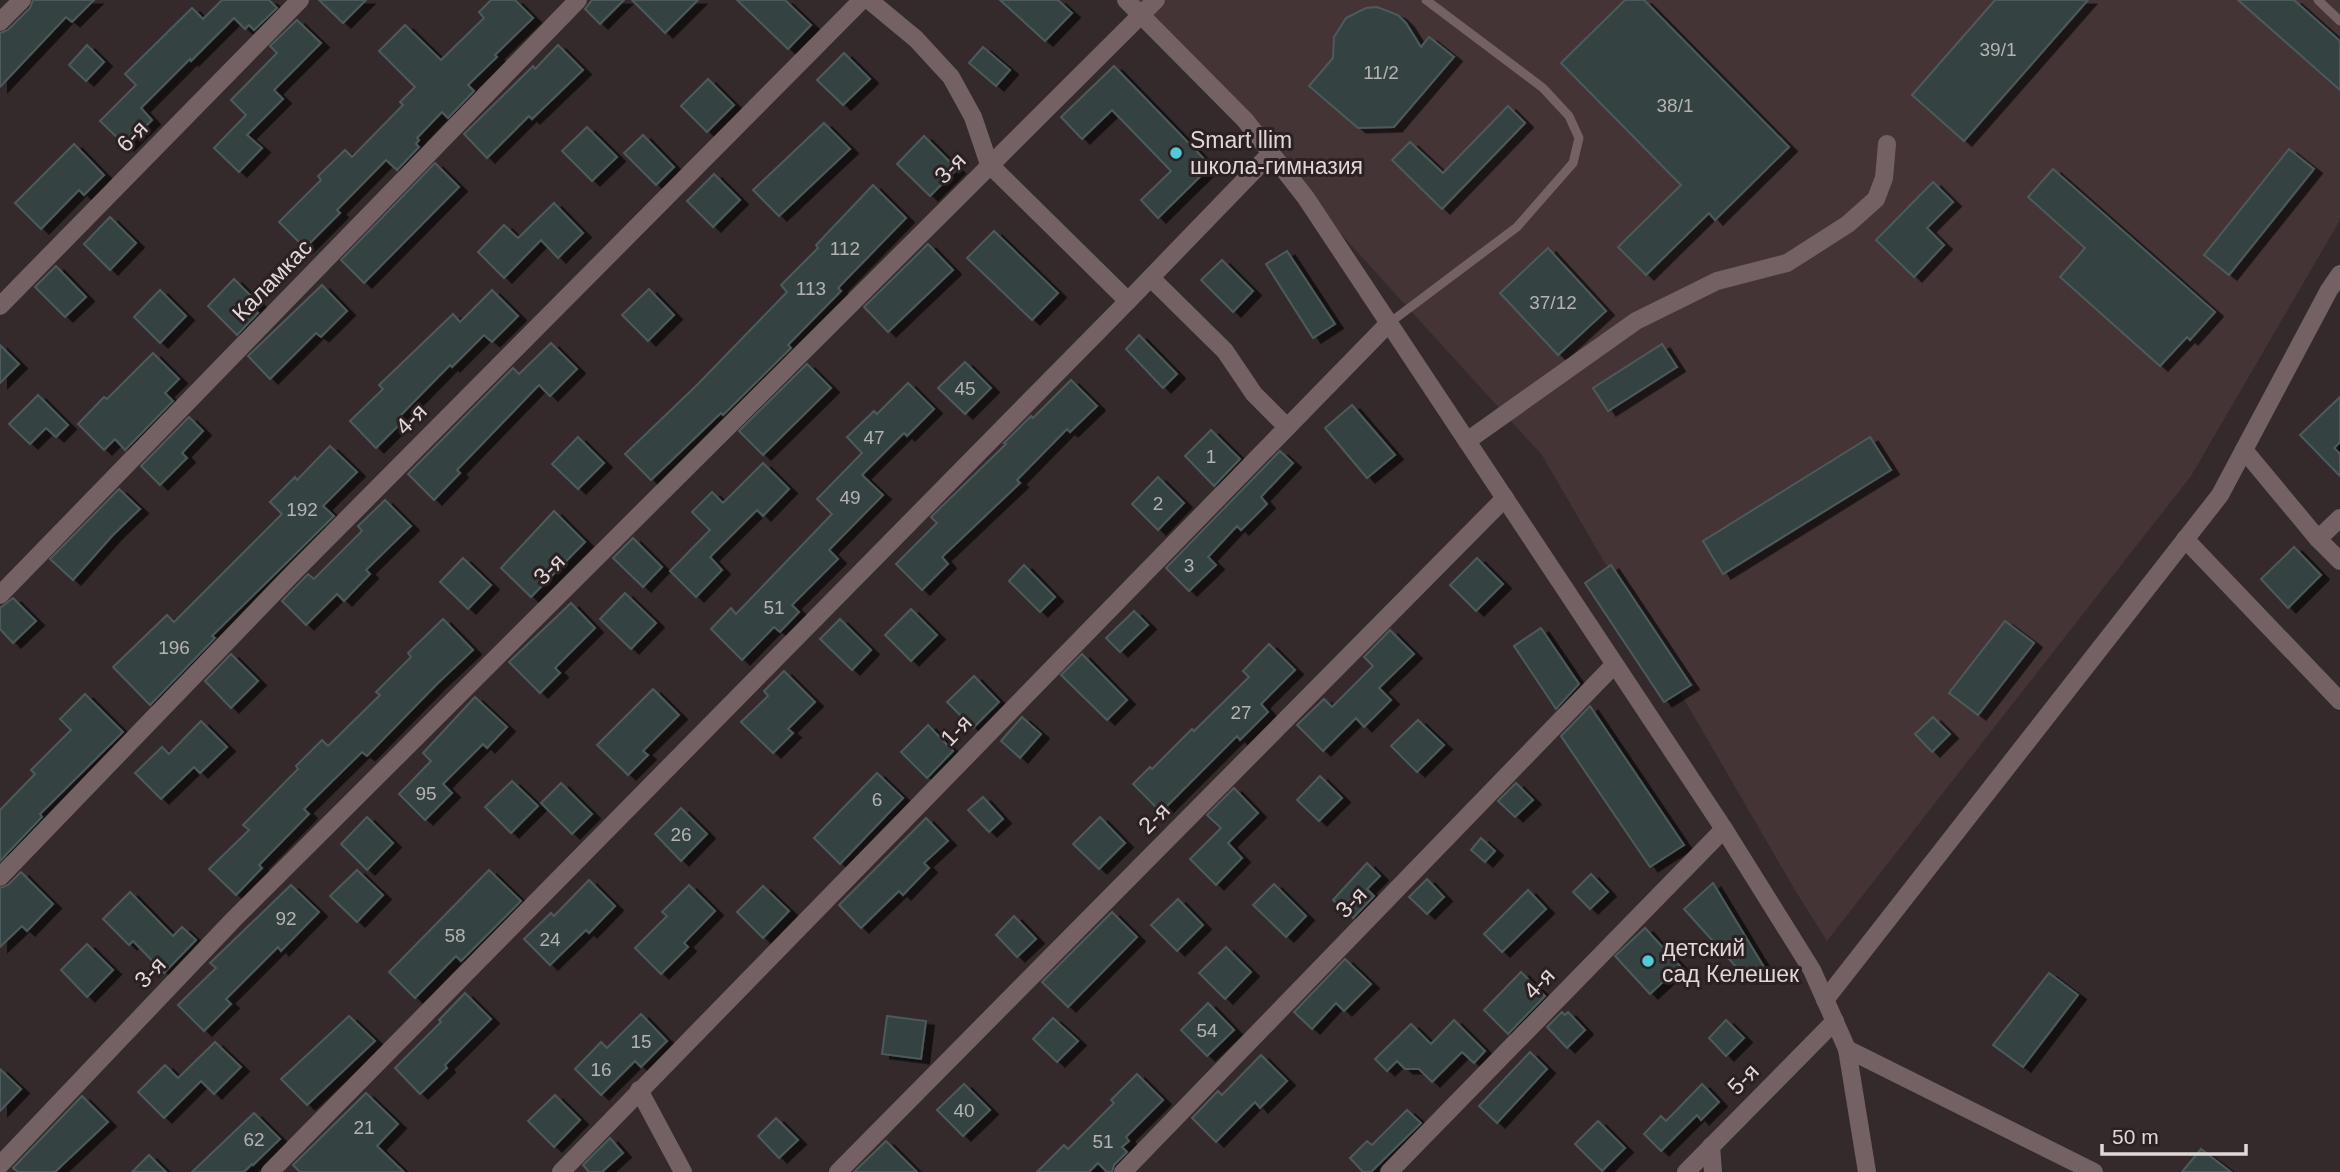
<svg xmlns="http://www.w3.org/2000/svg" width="2340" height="1172" font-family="Helvetica,sans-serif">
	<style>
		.built { fill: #453436 }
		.building { fill: #354243; stroke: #4d5a5b; stroke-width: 2; filter: url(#shadow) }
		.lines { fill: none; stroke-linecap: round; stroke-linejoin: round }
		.service { stroke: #746164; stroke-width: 9 }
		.minor { stroke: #746164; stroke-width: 18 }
		.tertiary { stroke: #746164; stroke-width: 18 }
		.poi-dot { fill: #52cbd8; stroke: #2b2022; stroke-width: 2.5 }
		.labels { text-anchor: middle; stroke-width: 6; stroke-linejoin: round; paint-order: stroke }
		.number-label { font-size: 19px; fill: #b4b2b3 }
		.street-label { font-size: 23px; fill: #dfd7d8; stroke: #2b2022 }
		.poi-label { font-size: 23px; fill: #dfd7d8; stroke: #2b2022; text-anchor: start }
	</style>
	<defs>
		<filter id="shadow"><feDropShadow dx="8" dy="4.5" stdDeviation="0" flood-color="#0009"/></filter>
	</defs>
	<rect width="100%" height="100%" fill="#352a2b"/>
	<polygon class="built" points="1128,0 2340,0 2340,220 2191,476 1827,941 1795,890 1542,455"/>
	<g class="building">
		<polygon points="33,0 94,0 72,22 66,17 0,87 0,33 8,30 30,8"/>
		<polygon points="222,0 269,0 277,8 254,30 249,25 245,29 234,18 191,61 190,59 141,108 152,120 126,146 100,121 136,85 125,74 192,8 203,19"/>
		<polygon points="319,0 366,0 343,23"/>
		<polygon points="491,0 515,0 533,18 495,55 497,57 468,85 474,91 448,118 442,112 417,138 419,140 416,144 419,147 397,170 386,160 337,210 340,213 305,248 279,222 321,180 318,176 345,150 352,157 403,105 400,102 415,87 379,51 405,25 441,60 484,18 479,12"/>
		<polygon points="592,0 624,0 600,24 585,9"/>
		<polygon points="632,0 698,0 665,33"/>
		<polygon points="737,0 785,0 811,25 788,49"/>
		<polygon points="1000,0 1058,0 1072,13 1045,41"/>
		<polygon points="1625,0 1644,0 1789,147 1715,220 1709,213 1646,275 1618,247 1681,185 1561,63"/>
		<polygon points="1995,0 2088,0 1964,141 1912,95"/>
		<polygon points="2238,0 2294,0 2340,41 2340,90"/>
		<polygon points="1377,7 1398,15 1406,23 1421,47 1429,37 1454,57 1394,127 1358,128 1309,86 1333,58 1334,37 1346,18 1366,8"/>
		<polygon points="297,20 321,43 274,90 283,99 247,135 262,148 239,172 214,148 246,115 231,100 277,53 270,46"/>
		<polygon points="87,45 104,62 86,81 69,65"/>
		<polygon points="558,45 583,70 532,119 529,116 487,158 464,134 533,66 535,69"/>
		<polygon points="983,47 1010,70 996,86 969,63"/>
		<polygon points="844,53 870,79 843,105 817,80"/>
		<polygon points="1114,66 1211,166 1158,218 1141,200 1171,171 1112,110 1082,139 1061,117"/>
		<polygon points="708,79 734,105 707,132 681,106"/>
		<polygon points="1508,106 1525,123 1442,209 1392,160 1410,142 1443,173"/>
		<polygon points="824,123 850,149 779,216 753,190"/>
		<polygon points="587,127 617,157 592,181 562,151"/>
		<polygon points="643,135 674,167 656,185 624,153"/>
		<polygon points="924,136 957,169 930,196 897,164"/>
		<polygon points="74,144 104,175 84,195 79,190 41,229 15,203"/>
		<polygon points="2289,149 2314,169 2229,275 2204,255"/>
		<polygon points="435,163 459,187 364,283 341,260"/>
		<polygon points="2053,169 2215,312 2190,340 2187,337 2160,366 2060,277 2085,248 2028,197"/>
		<polygon points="714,174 740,200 713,227 687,201"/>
		<polygon points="1933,182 1953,202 1927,228 1944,245 1914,277 1876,240"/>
		<polygon points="873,185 906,218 838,288 841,291 788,345 791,348 723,415 721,413 651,480 625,454 698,384 787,292 781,285 818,248 816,245"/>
		<polygon points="554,203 583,233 558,258 541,240 504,278 478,252 504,225 518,238"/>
		<polygon points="110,217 136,243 110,270 84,244"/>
		<polygon points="994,231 1058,293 1032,320 967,258"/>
		<polygon points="928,244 953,270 888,332 864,307"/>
		<polygon points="1548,248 1606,311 1558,355 1500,293"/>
		<polygon points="1287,251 1335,324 1313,338 1266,264"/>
		<polygon points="1222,260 1253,291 1233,312 1201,280"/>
		<polygon points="56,266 86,297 65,317 35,287"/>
		<polygon points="234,279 260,305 255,310 258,313 237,335 208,306"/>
		<polygon points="322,285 347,311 321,337 316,333 270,379 248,356"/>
		<polygon points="649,289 674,315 648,341 622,315"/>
		<polygon points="160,290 186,316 160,343 134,317"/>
		<polygon points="492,290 518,316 492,342 484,335 452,367 450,365 399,417 403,421 376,448 350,421 383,389 379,385 453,314 460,322"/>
		<polygon points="1139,335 1177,374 1163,388 1126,349"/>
		<polygon points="551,343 577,369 550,396 539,385 457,470 460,473 434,500 408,474 513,368 519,374"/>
		<polygon points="1662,344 1677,367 1608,411 1593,388"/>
		<polygon points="0,345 19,364 0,383"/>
		<polygon points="153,353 179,379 165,393 173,401 125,450 115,439 104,450 78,424 104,397 107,399"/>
		<polygon points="965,362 991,388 965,414 938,388"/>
		<polygon points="807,364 831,388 763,455 739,431"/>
		<polygon points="1071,380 1097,406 1070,432 1067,429 1017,480 1020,483 942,557 948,564 922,590 896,564 937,523 931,517 1006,444 1004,443 1031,416 1033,418"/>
		<polygon points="908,383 934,409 907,436 904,433 862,475 883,495 829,550 838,559 792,605 799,612 780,632 774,627 742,660 711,629 731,608 736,614 832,514 817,499 862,453 847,437 874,411 877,414"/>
		<polygon points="38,395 68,425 56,437 46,428 30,444 9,424"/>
		<polygon points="2340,397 2340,442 2334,448 2340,454 2340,476 2300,435"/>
		<polygon points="1352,405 1395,455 1367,478 1325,428"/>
		<polygon points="189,417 203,431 182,453 187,458 160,485 141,466"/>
		<polygon points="1211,430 1240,459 1214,486 1185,456"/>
		<polygon points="578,437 604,463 578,489 552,464"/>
		<polygon points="1870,437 1891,470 1723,574 1703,541"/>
		<polygon points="330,446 357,472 323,506 334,516 212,636 215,638 150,705 113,667 167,615 174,622 282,514 270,502 295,477 297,480"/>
		<polygon points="1280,451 1293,463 1261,497 1267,504 1241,530 1237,526 1208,557 1216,565 1189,591 1166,568"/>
		<polygon points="763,463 789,489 763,516 757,510 710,557 722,570 696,597 670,571 710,530 692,512 712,492 723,503"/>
		<polygon points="1158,477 1184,503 1158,530 1132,504"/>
		<polygon points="119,489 140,509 113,535 73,580 50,559"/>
		<polygon points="385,500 411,526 366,570 370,574 344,601 337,594 306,625 282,601 308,574 314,579 362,531 358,526"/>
		<polygon points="554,511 585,542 531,597 501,568"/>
		<polygon points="633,538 662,567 643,587 613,558"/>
		<polygon points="2294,547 2321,575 2288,608 2261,579"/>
		<polygon points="463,558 491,585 468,609 440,582"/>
		<polygon points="1477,558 1503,584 1476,611 1450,585"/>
		<polygon points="1024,565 1055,597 1040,612 1009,581"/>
		<polygon points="1611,565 1691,685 1664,702 1585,583"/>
		<polygon points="625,593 656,623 631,649 600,619"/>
		<polygon points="13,598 36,621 13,643 0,629 0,608"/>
		<polygon points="571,603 595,628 555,668 560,673 540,693 509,662"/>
		<polygon points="911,609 937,635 911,661 885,635"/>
		<polygon points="1134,611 1148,625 1120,652 1106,638"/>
		<polygon points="443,619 473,650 437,684 367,756 362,752 304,809 309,814 259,865 262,868 236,895 209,869 249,830 243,825 298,769 296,766 322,740 328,746 380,695 376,692 411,657 408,653"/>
		<polygon points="840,619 871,650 852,670 820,639"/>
		<polygon points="2005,621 2034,643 1978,715 1949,693"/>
		<polygon points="1541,628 1579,684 1556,709 1514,646"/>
		<polygon points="1390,630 1414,654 1379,688 1391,700 1364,727 1356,718 1323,751 1297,725 1324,699 1332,707 1373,666 1364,657"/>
		<polygon points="1269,644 1295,670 1261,704 1268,712 1240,740 1237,736 1161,812 1133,784 1150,767 1152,769 1192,729 1194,731 1249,677 1243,671"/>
		<polygon points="231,654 258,681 231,708 205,681"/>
		<polygon points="1082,654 1127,700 1107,720 1061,675"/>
		<polygon points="784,671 815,702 788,729 793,733 773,753 741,722 768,696 764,691"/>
		<polygon points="974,676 999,702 973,728 947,702"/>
		<polygon points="653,689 679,715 643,751 648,755 628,775 597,745"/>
		<polygon points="85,694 123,732 40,814 42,817 0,861 0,810 35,774 31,770 71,730 60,719"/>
		<polygon points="475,697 507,727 487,748 483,744 443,784 452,793 425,820 399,794 431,761 423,753"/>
		<polygon points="1590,706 1684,845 1650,867 1561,736"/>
		<polygon points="1022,717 1041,734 1020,758 1001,741"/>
		<polygon points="1933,717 1950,734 1932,752 1915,734"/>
		<polygon points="1418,720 1444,745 1417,772 1391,746"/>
		<polygon points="201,721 227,747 200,773 194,767 161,799 135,773 162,747 169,754"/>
		<polygon points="928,725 953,751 927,778 901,752"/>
		<polygon points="877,773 903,798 840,864 814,838"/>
		<polygon points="1320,776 1342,798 1319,821 1297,800"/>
		<polygon points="512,781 538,806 511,833 485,807"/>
		<polygon points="561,783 592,814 572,834 541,803"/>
		<polygon points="1516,783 1533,800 1515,817 1498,801"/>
		<polygon points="1234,788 1258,813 1228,843 1242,858 1216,885 1190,859 1221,828 1207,815"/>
		<polygon points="983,797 1003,819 989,832 968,810"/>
		<polygon points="681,808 707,834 681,861 655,834"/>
		<polygon points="367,817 393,843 367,870 341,844"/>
		<polygon points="1100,817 1125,843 1099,869 1073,844"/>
		<polygon points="926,818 948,841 924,863 929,868 903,895 899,891 861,928 839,905"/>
		<polygon points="1481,838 1495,851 1485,862 1471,850"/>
		<polygon points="1367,863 1380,876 1367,889 1374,896 1353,918 1333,900"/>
		<polygon points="357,870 383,895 357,922 330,896"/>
		<polygon points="489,870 521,901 461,961 456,956 415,998 389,972"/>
		<polygon points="21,872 53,904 27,931 22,926 0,947 0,888 8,885"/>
		<polygon points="1591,874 1608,892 1590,909 1573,892"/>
		<polygon points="1427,879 1444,897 1427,914 1409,897"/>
		<polygon points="589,880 615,906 589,933 586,930 550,965 524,939 551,913 554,916"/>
		<polygon points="1713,883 1764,967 1747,979 1684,909"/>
		<polygon points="1274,884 1306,916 1286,937 1253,905"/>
		<polygon points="291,885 319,912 281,951 278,947 226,999 231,1004 204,1031 178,1005 216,968 210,963"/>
		<polygon points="689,885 715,911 684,943 688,947 661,974 635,948 667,916 662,912"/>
		<polygon points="763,886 789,911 763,938 737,912"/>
		<polygon points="1528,890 1546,909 1502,952 1484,934"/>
		<polygon points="130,892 173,936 182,927 196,940 164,973 133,941 129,945 103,919"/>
		<polygon points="1178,899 1203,925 1177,951 1151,925"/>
		<polygon points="1112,912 1137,937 1068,1007 1042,982"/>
		<polygon points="1014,916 1036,939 1017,957 996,935"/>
		<polygon points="1645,928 1680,966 1650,994 1615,956"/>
		<polygon points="87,944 113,970 87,997 61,970"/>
		<polygon points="1226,947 1251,972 1225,999 1199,973"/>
		<polygon points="1345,959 1371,984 1344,1011 1336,1003 1312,1029 1294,1012"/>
		<polygon points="1521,972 1545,996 1508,1034 1484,1010"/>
		<polygon points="2049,973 2078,995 2023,1067 1993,1045"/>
		<polygon points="465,993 491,1019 445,1065 447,1068 420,1094 395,1068 441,1022 439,1020"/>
		<polygon points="1208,1003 1234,1030 1207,1056 1181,1030"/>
		<polygon points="1562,1012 1565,1015 1568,1012 1585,1030 1567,1048 1547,1027"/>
		<polygon points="641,1014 667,1041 641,1067 635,1061 601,1095 575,1069 601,1042 607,1048"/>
		<polygon points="349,1016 375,1041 307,1105 281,1079"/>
		<polygon points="887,1016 926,1021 921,1059 882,1054"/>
		<polygon points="1053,1018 1078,1041 1057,1062 1033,1039"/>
		<polygon points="1454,1020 1485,1051 1474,1063 1462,1052 1432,1082 1419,1069 1405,1069 1397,1061 1387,1071 1375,1059 1411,1024 1431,1044"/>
		<polygon points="1726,1020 1744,1038 1726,1056 1709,1038"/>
		<polygon points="215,1042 241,1067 214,1094 201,1081 164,1118 138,1092 165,1065 178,1078"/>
		<polygon points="1530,1052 1547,1069 1497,1123 1479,1106"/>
		<polygon points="1261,1055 1287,1081 1260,1108 1255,1102 1216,1142 1192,1118 1218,1091 1222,1095"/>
		<polygon points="0,1069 21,1089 0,1111"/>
		<polygon points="1137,1074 1163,1100 1126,1137 1129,1141 1122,1147 1127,1152 1114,1165 1112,1172 1107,1172 1098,1163 1089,1172 1037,1172 1064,1145 1068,1149 1114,1103 1111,1100"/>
		<polygon points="964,1084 990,1110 963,1136 937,1110"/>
		<polygon points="1702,1084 1719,1102 1701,1120 1697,1115 1661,1151 1644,1134 1661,1116 1666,1121"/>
		<polygon points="366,1093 398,1124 377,1146 404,1172 300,1172 293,1165"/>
		<polygon points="555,1095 580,1120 554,1147 528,1121"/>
		<polygon points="82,1096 108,1122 55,1172 18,1172 13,1168"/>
		<polygon points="1407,1110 1421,1123 1371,1172 1363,1172 1350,1158 1367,1141 1372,1145"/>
		<polygon points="254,1113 280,1139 253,1165 252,1164 244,1172 192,1172"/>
		<polygon points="776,1118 798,1140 779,1158 758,1136"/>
		<polygon points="1598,1121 1625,1148 1602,1171 1575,1144"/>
		<polygon points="610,1138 623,1153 602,1172 589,1172 583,1165"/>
		<polygon points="886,1141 917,1172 854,1172"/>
		<polygon points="2201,1149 2231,1172 2182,1172"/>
		<polygon points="149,1155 166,1172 132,1172"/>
	</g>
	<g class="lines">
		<g class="service">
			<polyline points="2318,0 2340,21"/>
			<polyline points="1388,324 1517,227 1573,163 1579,138 1569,116 1543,88 1426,0"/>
		</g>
		<g class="minor">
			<polyline points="869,0 916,39 951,77 973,117 989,164 1128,301"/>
			<polyline points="0,22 22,0"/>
			<polyline points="1151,278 1225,351 1254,394 1287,427"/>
			<polyline points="0,306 300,0"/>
			<polyline points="1467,441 1636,321 1717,281 1787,263 1848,224 1876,199 1884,178 1887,144"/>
			<polyline points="2244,450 2318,539 2340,561"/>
			<polyline points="2185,539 2340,701"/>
			<polyline points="2318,539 2340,518"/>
			<polyline points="0,595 578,0"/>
			<polyline points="0,877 294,572 862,0"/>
			<polyline points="1825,1000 2220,495 2329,290 2340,274"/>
			<polyline points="1847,1049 2094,1172"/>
			<polyline points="639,1090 683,1172"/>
			<polyline points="1711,1146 1713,1172"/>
			<polyline points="0,1165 234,919 1156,0"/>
			<polyline points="270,1172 1128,301 1271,153"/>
			<polyline points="561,1172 1388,324"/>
			<polyline points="838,1172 1505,498"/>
			<polyline points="1123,1172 1614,665"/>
			<polyline points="1389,1172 1724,829"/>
			<polyline points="1686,1172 1835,1021"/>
		</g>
		<polyline class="tertiary" points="1126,0 1245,120 1306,198 1724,829 1812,970 1847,1049 1867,1172"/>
	</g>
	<g class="poi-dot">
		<circle cx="1176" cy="153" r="7"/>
		<circle cx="1648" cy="961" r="7"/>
	</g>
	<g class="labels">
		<g class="number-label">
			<text x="1998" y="56">39/1</text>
			<text x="1381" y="79">11/2</text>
			<text x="1675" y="112">38/1</text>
			<text x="845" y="255">112</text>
			<text x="811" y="295">113</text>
			<text x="1553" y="309">37/12</text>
			<text x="965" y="395">45</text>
			<text x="874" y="444">47</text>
			<text x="1211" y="463">1</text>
			<text x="850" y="504">49</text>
			<text x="1158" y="510">2</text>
			<text x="302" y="516">192</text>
			<text x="1189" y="572">3</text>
			<text x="774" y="614">51</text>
			<text x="174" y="654">196</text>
			<text x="1241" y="719">27</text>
			<text x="426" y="800">95</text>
			<text x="877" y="806">6</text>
			<text x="681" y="841">26</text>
			<text x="286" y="925">92</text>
			<text x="455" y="942">58</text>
			<text x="550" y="946">24</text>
			<text x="1207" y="1037">54</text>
			<text x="641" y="1048">15</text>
			<text x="601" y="1076">16</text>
			<text x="964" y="1117">40</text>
			<text x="364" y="1134">21</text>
			<text x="254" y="1146">62</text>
			<text x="1103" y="1148">51</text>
		</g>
		<g class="street-label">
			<text transform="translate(132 136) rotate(-46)" y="8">6-я</text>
			<text transform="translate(950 168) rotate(-45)" y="8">3-я</text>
			<text transform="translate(272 280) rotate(-46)" y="8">Каламкас</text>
			<text transform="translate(411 419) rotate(-45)" y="8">4-я</text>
			<text transform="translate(549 569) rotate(-45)" y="8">3-я</text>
			<text transform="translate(956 730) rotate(-46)" y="8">1-я</text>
			<text transform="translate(1154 818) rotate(-45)" y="8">2-я</text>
			<text transform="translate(1351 902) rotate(-46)" y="8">3-я</text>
			<text transform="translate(150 972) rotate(-46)" y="8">3-я</text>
			<text transform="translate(1539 983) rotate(-46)" y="8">4-я</text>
			<text transform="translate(1743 1079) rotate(-45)" y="8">5-я</text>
		</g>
		<g class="poi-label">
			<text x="1190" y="148">Smart llim<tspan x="1190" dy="26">школа-гимназия</tspan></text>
			<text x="1662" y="956">детский<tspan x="1662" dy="26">сад Келешек</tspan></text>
		</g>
	</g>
	<path d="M2102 1144v10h144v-10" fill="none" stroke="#dfd7d8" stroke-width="3.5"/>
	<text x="2112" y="1144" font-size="21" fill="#dfd7d8" stroke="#2b2022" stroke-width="5" paint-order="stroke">50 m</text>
</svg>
